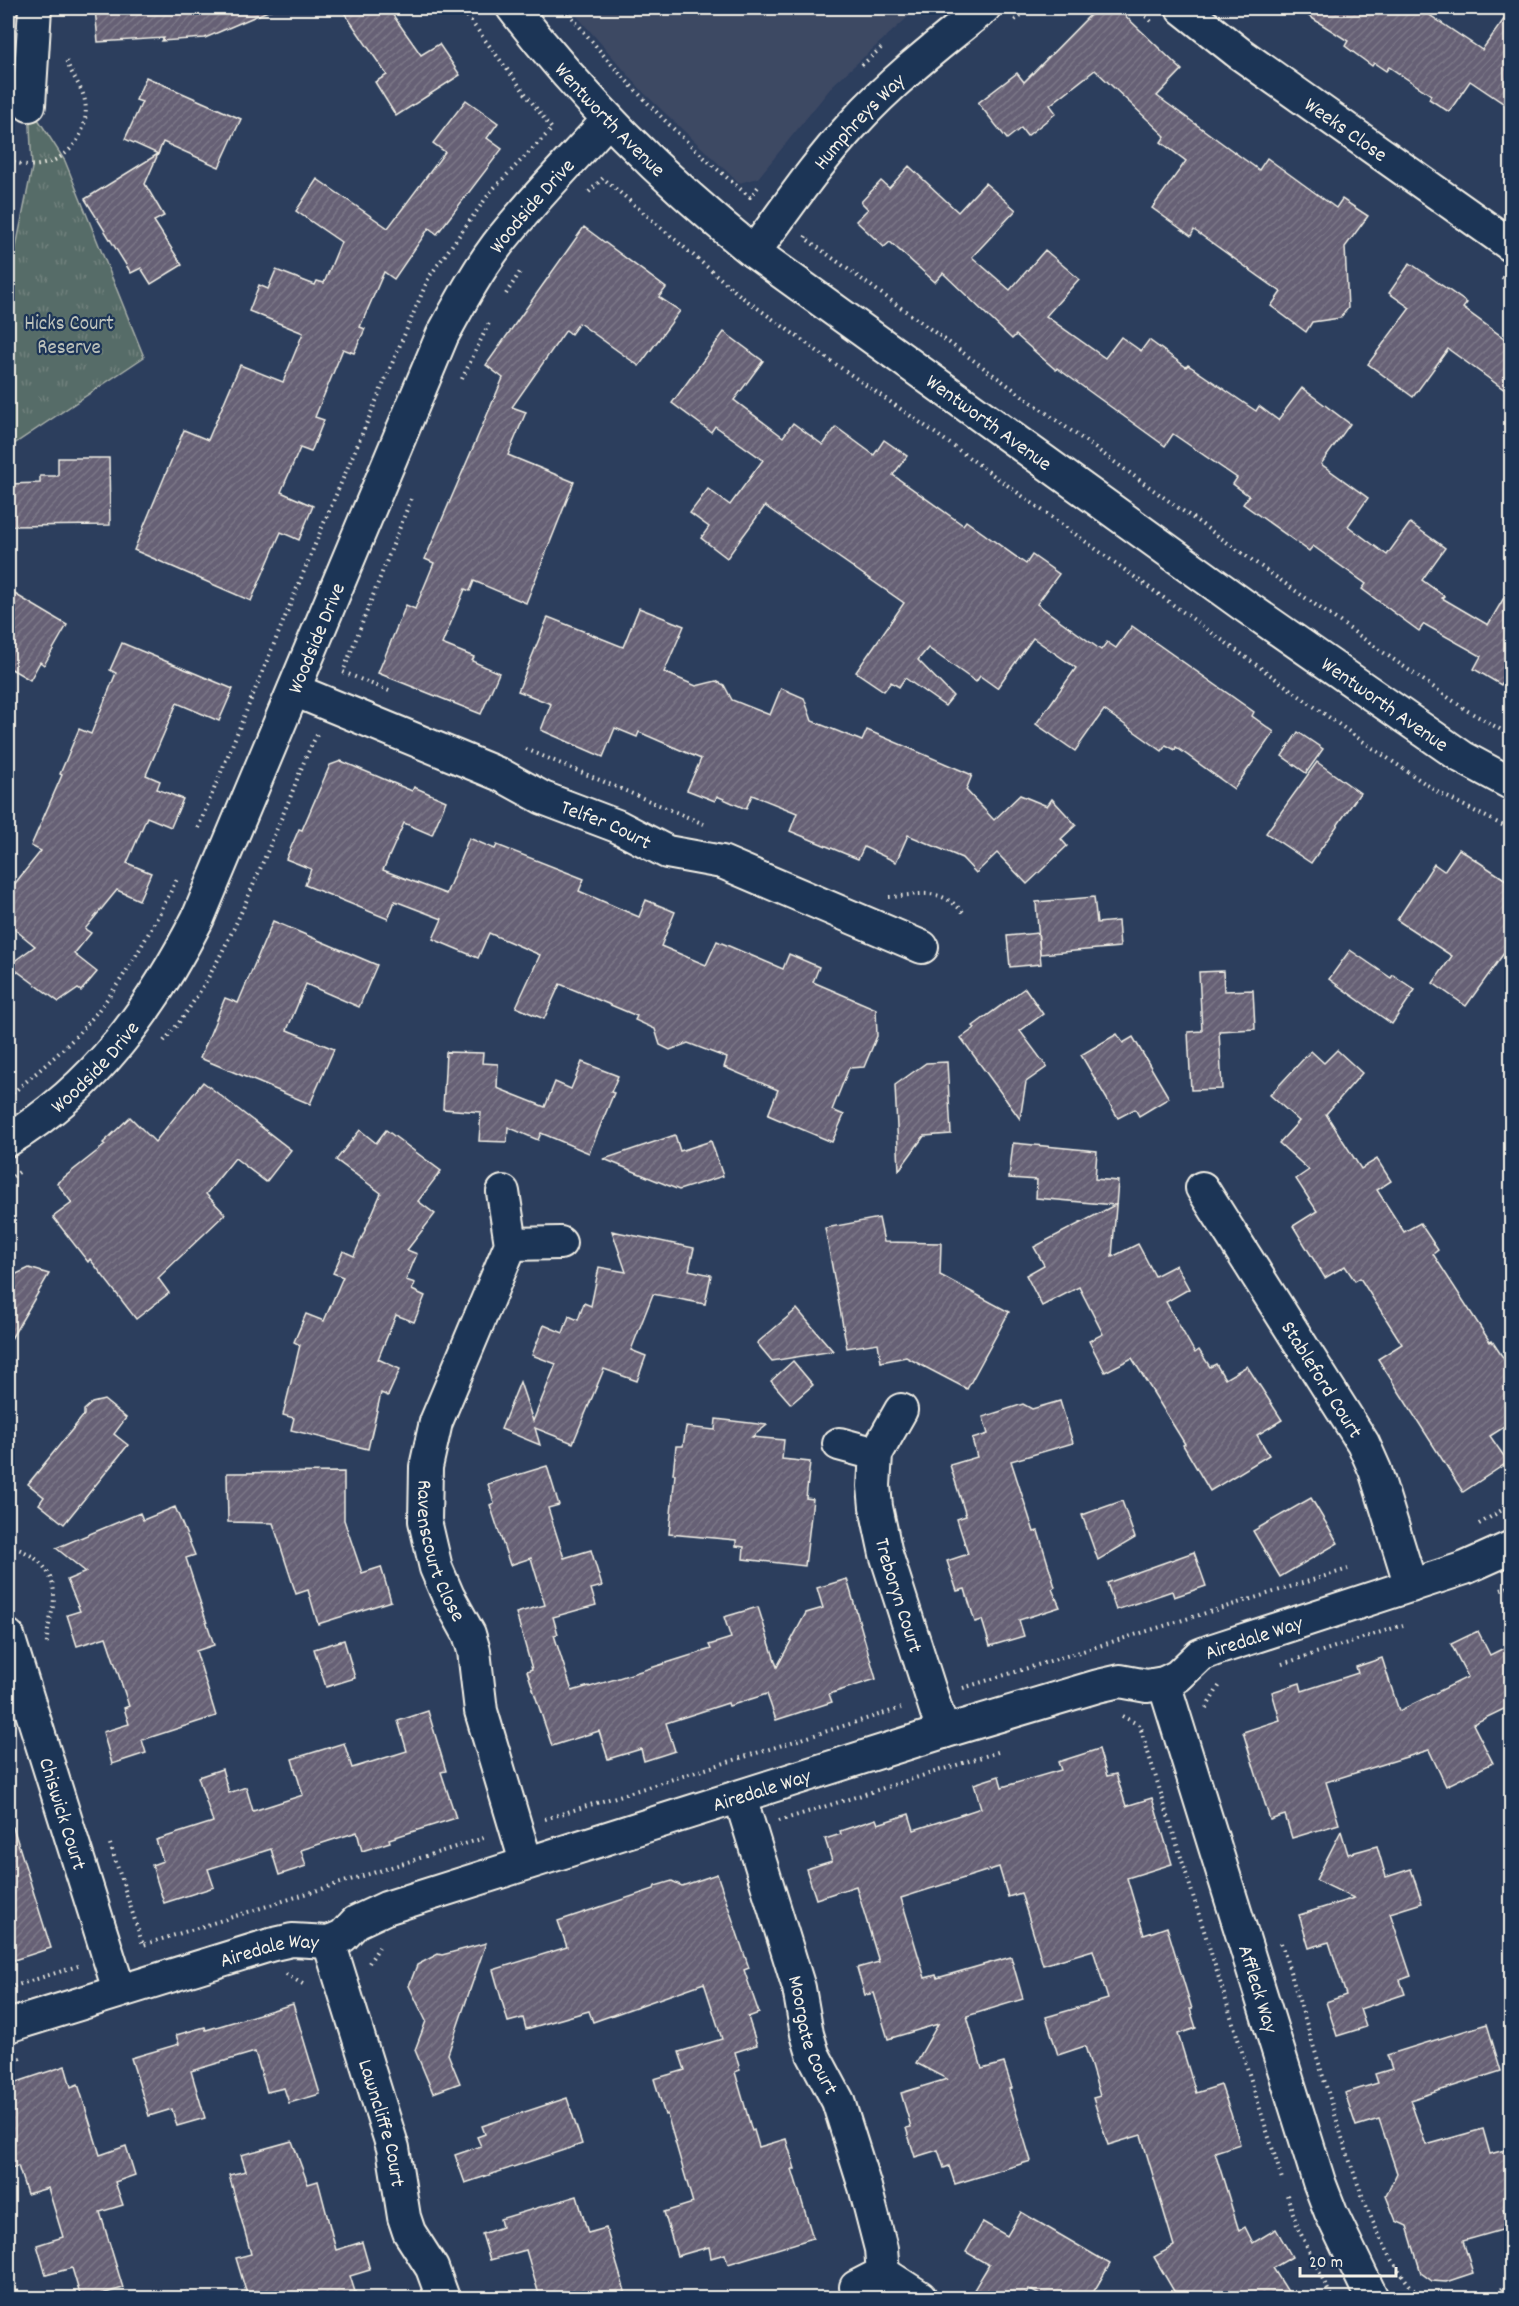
<svg xmlns="http://www.w3.org/2000/svg" width="1519" height="2306" font-family="Dekko,sans-serif">
	<style>
		.built { fill: #3d4864 }
		.park { fill: url(#park-tufts); stroke: #a6aea8; stroke-width: 1.5 }
		.building { fill: url(#building-hatch); stroke: #f4f1e8; stroke-width: 1.5 }
		.lines { fill: none; stroke-linecap: round; stroke-linejoin: round }
		.minor-casing { stroke: #f4f1e8; stroke-width: 36 }
		.path { stroke: #f4f1e8; stroke-width: 4; stroke-dasharray: 1.5 4.5; stroke-linecap: butt }
		.minor { stroke: #1d3557; stroke-width: 32 }
		.labels { text-anchor: middle; stroke-width: 4.5; stroke-linejoin: round; paint-order: stroke }
		.street-label { font-size: 21px; fill: #f4f1e8; stroke: #1d3557 }
		.park-label { font-size: 21px; fill: #bdc2bb; stroke: #1d3557 }
	</style>
	<defs>
		<pattern id="park-tufts" width="24" height="20" patternUnits="userSpaceOnUse" patternTransform="scale(1.5)"><rect width="24" height="20" fill="#576c67"/><path d="M3 7l-1-3M5 7V3M7 7l1-3M15 17l-1-3M17 17v-4M19 17l1-3" fill="none" stroke="#70817d"/></pattern>
		<pattern id="building-hatch" width="6" height="6" patternUnits="userSpaceOnUse" patternTransform="scale(1.5)"><rect width="6" height="6" fill="#666174"/><path d="M-1 1l2-2M0 6l6-6M5 7l2-2" fill="none" stroke="#7c7888"/></pattern>
	</defs>
	<rect width="100%" height="100%" fill="#2c3e5d"/>
	<filter id="ink" filterUnits="userSpaceOnUse"><feTurbulence type="fractalNoise" baseFrequency=".0167" numOctaves="2"/><feDisplacementMap in="SourceGraphic" scale="12" xChannelSelector="R" yChannelSelector="G"/><feConvolveMatrix kernelMatrix="1 2 1 2 8 2 1 2 1" color-interpolation-filters="sRGB"/></filter>
	<g filter="url(#ink)">
		<polygon class="built" points="570,8 918,8 834,84 758,178 739,183 644,93"/>
		<polygon class="park" points="29,105 65,161 144,357 8,448 8,287 32,168"/>
		<g class="building">
			<polygon points="95,8 275,8 205,38 162,41 164,38 98,42"/>
			<polygon points="341,8 388,8 421,55 439,44 460,75 396,116 375,82 387,75"/>
			<polygon points="1097,8 1117,8 1182,70 1157,96 1259,170 1267,158 1336,208 1342,199 1368,216 1345,247 1348,308 1340,318 1312,322 1306,332 1271,306 1281,292 1194,230 1191,236 1152,208 1186,161 1161,142 1165,136 1095,70 1050,105 1056,113 1027,136 1021,128 1007,139 978,103 1017,73 1024,82"/>
			<polygon points="1296,8 1419,8 1482,50 1512,8 1512,109 1470,81 1449,112 1429,99 1431,95 1389,67 1386,71 1374,63 1372,66 1345,46 1348,41"/>
			<polygon points="146,77 241,119 219,167 163,142 158,154 125,139 142,102 136,100"/>
			<polygon points="466,100 498,123 487,138 502,149 437,234 429,228 394,279 384,272 360,327 365,329 354,353 343,349 315,417 324,420 311,452 300,448 281,492 313,506 299,540 281,532 251,601 134,550 184,430 208,440 240,365 283,382 303,333 249,311 259,285 268,289 276,270 315,285 317,281 324,283 341,242 296,211 317,179 388,228 445,152 433,143"/>
			<polygon points="158,154 145,184 164,216 154,221 182,265 151,284 141,268 131,273 85,199"/>
			<polygon points="909,166 958,212 985,183 1016,210 972,257 1010,290 1045,250 1079,279 1046,316 1105,358 1121,337 1141,351 1149,340 1186,367 1188,365 1256,411 1259,406 1278,420 1302,388 1350,424 1321,464 1368,498 1348,526 1387,555 1410,523 1445,548 1422,580 1444,596 1442,598 1488,625 1512,584 1512,666 1501,685 1474,669 1481,656 1424,624 1419,631 1362,589 1366,584 1313,546 1309,551 1243,504 1249,496 1233,484 1237,478 1173,434 1165,446 1057,368 1056,370 1016,335 1012,339 943,273 935,282 890,242 884,247 856,221 868,209 861,202 881,181 889,188"/>
			<polygon points="584,227 666,288 659,297 680,311 639,366 579,323 571,334 566,330 512,407 526,412 508,455 574,482 526,603 474,581 470,591 465,589 442,644 474,657 472,661 499,673 481,714 378,673 406,605 415,609 434,563 425,559 503,378 486,365"/>
			<polygon points="1410,263 1467,303 1463,308 1512,344 1512,395 1448,349 1413,397 1368,364 1410,308 1389,293"/>
			<polygon points="724,332 763,361 734,400 783,437 793,423 823,445 836,427 874,455 884,440 907,456 893,475 963,525 966,521 1026,564 1032,555 1059,574 1037,604 1101,650 1107,642 1116,648 1132,626 1254,712 1252,716 1274,732 1234,789 1176,747 1175,750 1166,745 1162,751 1104,710 1075,751 1036,724 1076,668 1033,638 997,688 980,676 976,682 928,648 918,660 953,696 945,706 905,678 899,687 891,682 884,691 856,672 904,603 765,506 727,558 701,538 709,527 690,513 708,489 730,505 763,460 715,426 711,432 672,403"/>
			<polygon points="58,458 109,458 110,525 8,526 8,484 40,483 40,476 58,476"/>
			<polygon points="8,590 67,625 44,665 40,662 30,680 8,667"/>
			<polygon points="639,608 684,626 664,672 696,686 716,681 724,685 732,700 770,715 781,688 804,698 812,721 862,741 867,730 972,775 966,790 994,820 1020,795 1047,806 1052,799 1076,825 1061,839 1067,846 1027,884 997,853 976,873 962,858 908,835 896,862 864,847 858,859 790,831 797,813 752,795 746,809 717,796 715,801 687,790 701,759 639,732 637,737 615,728 603,757 541,730 551,704 518,691 548,617 623,647"/>
			<polygon points="122,643 233,689 219,721 177,703 146,775 160,781 157,789 183,799 171,827 147,817 127,863 151,873 139,900 117,890 85,929 91,933 74,954 97,972 81,991 78,989 59,1002 9,965 35,946 8,924 8,892 41,851 31,846 62,775 60,774 79,729 91,734 116,673 110,670"/>
			<polygon points="1298,732 1323,749 1306,773 1282,756"/>
			<polygon points="341,761 412,791 414,787 446,801 432,835 404,823 383,870 446,894 469,838 495,849 497,845 584,879 579,891 639,917 646,900 675,912 661,946 706,965 717,941 783,969 789,954 819,967 813,982 876,1009 877,1036 864,1067 849,1068 832,1110 844,1115 832,1142 768,1115 778,1090 724,1067 727,1058 688,1043 670,1050 660,1045 655,1029 635,1020 637,1016 560,984 544,1019 516,1007 540,955 489,933 478,958 433,939 442,919 395,901 388,919 305,885 311,869 286,859 299,829 302,830 330,765"/>
			<polygon points="1317,762 1360,793 1311,863 1266,833"/>
			<polygon points="1459,849 1512,884 1512,942 1466,1006 1433,983 1452,956 1397,920 1434,864 1444,871"/>
			<polygon points="1094,897 1097,923 1118,921 1120,947 1040,954 1036,902"/>
			<polygon points="273,921 377,965 359,1007 306,984 287,1030 334,1049 310,1104 200,1058 225,998 238,1003"/>
			<polygon points="1038,933 1041,964 1010,967 1007,936"/>
			<polygon points="1350,950 1391,978 1393,975 1415,990 1392,1024 1329,979"/>
			<polygon points="1223,971 1224,991 1253,990 1255,1029 1219,1031 1222,1089 1191,1090 1188,1032 1202,1031 1199,972"/>
			<polygon points="1025,988 1043,1014 1020,1031 1047,1067 1026,1082 1020,1119 961,1038 975,1028 973,1026"/>
			<polygon points="1117,1034 1123,1043 1133,1037 1169,1098 1139,1116 1135,1109 1118,1118 1081,1055"/>
			<polygon points="1337,1050 1362,1073 1326,1114 1361,1169 1377,1159 1391,1181 1377,1190 1404,1232 1420,1223 1438,1250 1433,1254 1490,1342 1492,1341 1512,1371 1512,1422 1490,1436 1508,1462 1463,1492 1378,1359 1402,1344 1360,1278 1355,1281 1345,1266 1325,1278 1293,1226 1317,1211 1296,1179 1309,1170 1279,1143 1299,1121 1270,1095 1311,1051 1324,1063"/>
			<polygon points="446,1052 483,1053 482,1063 498,1064 497,1088 545,1107 555,1082 571,1089 582,1062 618,1076 611,1092 614,1093 589,1153 541,1133 538,1140 508,1127 507,1142 479,1141 481,1112 443,1109"/>
			<polygon points="947,1062 951,1134 924,1136 899,1170 895,1085 926,1063"/>
			<polygon points="203,1082 291,1150 266,1182 235,1158 206,1194 225,1214 158,1278 169,1293 136,1319 90,1259 88,1262 53,1217 72,1203 57,1183 105,1145 103,1143 130,1117 155,1142"/>
			<polygon points="360,1130 376,1143 386,1130 441,1171 418,1201 435,1214 407,1250 417,1254 406,1280 415,1283 412,1290 425,1296 414,1322 396,1315 378,1359 400,1369 388,1396 381,1393 368,1449 291,1430 294,1418 283,1415 300,1345 294,1342 306,1314 324,1321 343,1277 333,1273 343,1251 354,1256 381,1193 336,1160"/>
			<polygon points="675,1135 680,1151 711,1141 723,1176 679,1190 604,1159"/>
			<polygon points="1013,1143 1097,1151 1095,1179 1118,1181 1112,1257 1138,1244 1155,1276 1176,1265 1189,1289 1166,1302 1195,1353 1199,1350 1210,1367 1216,1364 1225,1379 1247,1366 1282,1420 1257,1435 1269,1455 1210,1491 1183,1445 1185,1444 1132,1358 1105,1372 1089,1341 1103,1334 1079,1287 1042,1306 1026,1275 1044,1265 1034,1247 1115,1205 1036,1198 1037,1180 1009,1178"/>
			<polygon points="879,1218 884,1242 941,1243 940,1275 1009,1312 967,1389 906,1357 881,1362 878,1343 847,1348 825,1228"/>
			<polygon points="612,1231 694,1248 689,1270 711,1275 705,1304 653,1294 631,1350 646,1356 637,1381 604,1369 573,1443 535,1428 540,1445 501,1429 520,1382 533,1421 556,1364 532,1355 544,1325 563,1333 569,1316 578,1320 584,1303 591,1306 599,1267 626,1272"/>
			<polygon points="29,1268 49,1274 8,1344 8,1278"/>
			<polygon points="797,1309 833,1351 772,1361 757,1343"/>
			<polygon points="793,1361 813,1385 791,1404 771,1381"/>
			<polygon points="104,1400 126,1418 114,1434 128,1445 64,1524 39,1504 44,1497 28,1484 84,1415 84,1410 92,1403"/>
			<polygon points="1060,1401 1073,1443 1011,1461 1034,1532 1038,1531 1055,1587 1052,1589 1060,1607 1019,1620 1024,1636 990,1646 982,1620 975,1622 965,1589 957,1591 947,1561 968,1554 957,1519 966,1516 950,1465 977,1457 972,1439 988,1434 983,1417 1023,1404 1032,1409"/>
			<polygon points="716,1419 767,1425 752,1437 784,1440 782,1459 810,1462 806,1498 813,1499 805,1566 743,1559 744,1547 736,1546 736,1540 669,1534 675,1474 673,1474 676,1446 683,1446 686,1427 715,1430"/>
			<polygon points="547,1466 559,1505 548,1508 564,1558 591,1550 602,1586 591,1589 596,1605 553,1617 558,1634 554,1635 572,1691 589,1686 590,1687 711,1649 709,1645 731,1638 724,1617 758,1607 777,1667 806,1613 823,1608 817,1588 847,1579 876,1679 829,1694 832,1702 776,1720 767,1694 729,1706 728,1703 666,1723 675,1751 644,1761 641,1749 608,1759 599,1731 552,1746 527,1671 532,1669 516,1613 545,1605 531,1558 510,1565 490,1505 494,1503 488,1484"/>
			<polygon points="344,1472 344,1520 362,1573 381,1567 391,1601 318,1624 308,1590 296,1594 273,1523 228,1522 227,1473"/>
			<polygon points="1311,1498 1338,1543 1280,1577 1253,1531"/>
			<polygon points="1122,1501 1135,1538 1098,1560 1082,1515"/>
			<polygon points="175,1507 195,1555 186,1558 214,1645 196,1651 216,1716 142,1740 146,1753 112,1764 103,1732 129,1724 124,1708 129,1706 106,1637 77,1646 67,1615 80,1611 67,1580 86,1572 56,1548 140,1513 143,1520"/>
			<polygon points="1194,1552 1206,1586 1174,1597 1172,1591 1116,1610 1107,1583"/>
			<polygon points="1478,1631 1490,1655 1512,1644 1512,1705 1473,1724 1493,1763 1446,1786 1429,1750 1326,1782 1339,1824 1292,1838 1285,1815 1270,1820 1243,1732 1280,1720 1272,1692 1300,1683 1302,1691 1358,1673 1356,1667 1382,1658 1399,1711 1468,1677 1451,1644"/>
			<polygon points="344,1640 355,1678 326,1687 314,1649"/>
			<polygon points="428,1711 446,1771 441,1772 456,1818 389,1839 390,1842 362,1851 357,1832 301,1850 306,1866 279,1875 271,1849 208,1869 214,1887 164,1903 152,1865 163,1861 156,1840 213,1822 198,1777 222,1769 229,1793 246,1787 253,1811 303,1795 292,1759 344,1743 352,1768 407,1751 398,1721"/>
			<polygon points="1099,1749 1107,1776 1116,1774 1126,1806 1152,1798 1172,1864 1127,1878 1144,1935 1167,1927 1192,2009 1190,2009 1196,2028 1178,2034 1196,2093 1221,2085 1231,2114 1240,2144 1215,2152 1239,2231 1245,2227 1253,2243 1276,2229 1292,2257 1273,2268 1292,2298 1178,2298 1154,2257 1174,2246 1141,2135 1108,2145 1093,2098 1100,2096 1085,2046 1058,2055 1046,2017 1108,1999 1093,1950 1043,1965 1021,1893 1008,1897 999,1867 901,1898 925,1978 936,1975 937,1978 1011,1957 1023,1999 967,2016 982,2069 1004,2063 1012,2088 1009,2089 1031,2161 955,2184 949,2166 944,2168 938,2150 915,2157 906,2128 911,2127 901,2093 947,2079 916,2063 938,2024 888,2039 874,1993 865,1995 857,1968 879,1962 856,1886 816,1899 806,1869 832,1861 825,1839 841,1834 840,1831 876,1819 878,1824 909,1814 914,1830 981,1808 974,1784 999,1776 1002,1787 1061,1770 1058,1762"/>
			<polygon points="13,1827 51,1948 8,1962 8,1828"/>
			<polygon points="1341,1831 1348,1854 1377,1846 1386,1877 1411,1869 1422,1903 1390,1913 1411,1976 1400,1980 1405,1994 1360,2009 1366,2027 1337,2036 1326,2002 1346,1995 1329,1942 1309,1948 1299,1915 1354,1898 1316,1880"/>
			<polygon points="717,1874 749,1968 744,1970 759,2013 748,2017 757,2045 735,2052 740,2070 735,2072 752,2131 754,2130 759,2147 786,2139 795,2169 792,2169 813,2238 728,2264 725,2254 711,2258 709,2247 677,2256 664,2212 693,2203 667,2114 665,2115 654,2079 685,2070 679,2052 722,2039 704,1983 593,2022 589,2011 526,2029 523,2018 508,2022 493,1970 567,1947 558,1921 654,1889 655,1886 672,1881 682,1886"/>
			<polygon points="486,1943 448,2054 460,2083 433,2093 415,2050 426,2021 409,1986 417,1965 438,1954 442,1955"/>
			<polygon points="293,2004 320,2094 289,2103 284,2088 267,2092 255,2052 191,2071 205,2118 177,2126 172,2109 149,2116 131,2058 179,2044 176,2035 205,2027 206,2030"/>
			<polygon points="1487,2024 1501,2071 1410,2100 1426,2145 1483,2129 1490,2154 1512,2148 1512,2207 1503,2209 1509,2228 1463,2241 1473,2273 1446,2282 1432,2281 1421,2273 1407,2226 1396,2221 1386,2196 1397,2173 1379,2119 1356,2126 1345,2093 1378,2083 1375,2074 1392,2069 1387,2055"/>
			<polygon points="65,2066 71,2087 78,2084 100,2155 126,2146 135,2175 115,2182 123,2205 100,2212 123,2288 88,2298 81,2298 72,2268 46,2275 37,2245 63,2237 48,2188 27,2194 18,2166 8,2169 8,2085"/>
			<polygon points="567,2098 582,2144 465,2183 455,2155 481,2146 477,2137 485,2134 482,2126"/>
			<polygon points="292,2141 308,2184 318,2181 336,2250 362,2242 370,2270 350,2276 357,2298 248,2298 236,2258 251,2254 229,2175 246,2171 241,2155"/>
			<polygon points="577,2196 588,2233 606,2228 627,2298 540,2298 526,2250 490,2260 482,2234 502,2227 500,2219"/>
			<polygon points="1021,2212 1110,2264 1090,2298 1045,2298 1029,2289 1024,2298 969,2298 989,2265 966,2252 983,2222 1007,2236"/>
		</g>
		<g class="lines">
			<defs>
				<g id="minor">
					<path id="s1" d="M513,8c70,91 151,172 241,244l488,352 220,153 50,27"/>
					<path id="s2" d="M1182,8l57,45 273,193"/>
					<polyline points="29,105 35,8"/>
					<path id="s3" d="M754,252c32,-43 62,-88 99,-128 39,-43 85,-79 131,-116"/>
					<path id="s4" d="M294,690l207,85 42,23 74,28 50,26 55,10 200,85"/>
					<path id="s5" d="M8,1140c88,-53 144,-132 190,-222l244,-582c17,-31 34,-63 55,-91 34,-44 74,-84 111,-125"/>
					<path id="s6" d="M1202,1188l161,255 12,27 36,116"/>
					<path id="s7" d="M503,1192l8,52 -75,178 -10,45 -1,54 11,47 12,28 21,38 5,17 7,60 45,151"/>
					<polyline points="511,1244 560,1243"/>
					<path id="s8" d="M901,1410l-25,44 -2,32 2,21 10,47 57,178"/>
					<polyline points="839,1444 876,1454"/>
					<path id="s9" d="M8,1636l111,354"/>
					<path id="s10" d="M1164,1683l155,499 12,31 41,85"/>
					<path id="s11" d="M740,1797l59,191 8,46 6,20 25,47 27,86 16,62 2,24 -27,14"/>
					<path id="s12" d="M329,1942l64,206 11,69 5,15 23,36 11,30"/>
					<path id="s13" d="M8,2026l262,-81 22,-5 37,2 14,-6 13,-14 30,-14 557,-176 155,-46 22,-5 27,5 17,-3 14,-7 22,-21 13,-5 252,-82 47,-21"/>
					<polyline points="883,2273 920,2297"/>
				</g>
			</defs>
			<use href="#minor" class="minor-casing"/>
			<g class="path">
				<path d="M565,8c54,70 117,133 185,189l8,-10"/>
				<polyline points="1137,8 1154,24"/>
				<polyline points="1015,20 1030,8"/>
				<polyline points="862,65 881,48"/>
				<path d="M8,160c9,3 21,7 31,5 31,-5 51,-33 46,-64 -3,-15 -15,-27 -19,-42"/>
				<polyline points="589,192 603,178 742,297 831,361 928,428 1355,736 1439,793 1512,830"/>
				<path d="M806,236l-1,2c220,160 439,319 663,473l44,25"/>
				<polyline points="1502,277 1512,284"/>
				<polyline points="506,294 520,272"/>
				<polyline points="462,379 489,323"/>
				<polyline points="389,691 343,672 411,499"/>
				<polyline points="526,749 704,824"/>
				<polyline points="198,828 321,530 429,277 492,190 552,129 461,8"/>
				<path d="M889,897c32,-2 49,-11 74,15"/>
				<path d="M164,1041c58,-67 91,-163 126,-243 8,-21 16,-44 27,-63"/>
				<path d="M8,1097c23,-20 47,-39 68,-61 44,-46 74,-103 102,-159"/>
				<polyline points="8,1180 22,1170"/>
				<polyline points="1479,1524 1512,1504"/>
				<path d="M8,1546c25,6 47,23 46,52 -1,16 -8,31 -7,48"/>
				<polyline points="1501,1590 1512,1586"/>
				<polyline points="1282,1664 1403,1625"/>
				<polyline points="963,1688 1348,1569"/>
				<polyline points="1206,1708 1221,1683"/>
				<polyline points="1122,1716 1139,1725 1142,1730"/>
				<polyline points="1141,1730 1282,2179"/>
				<polyline points="545,1819 901,1708"/>
				<polyline points="779,1821 1001,1751"/>
				<polyline points="110,1844 143,1945 487,1837"/>
				<path d="M1281,1943c17,54 34,108 51,162 19,61 44,147 89,193"/>
				<polyline points="369,1963 379,1947"/>
				<polyline points="286,1974 306,1986"/>
				<polyline points="8,1988 78,1966"/>
				<polyline points="8,2062 21,2058"/>
				<polyline points="1287,2195 1298,2228 1332,2298"/>
				<polyline points="8,2261 19,2298"/>
				<polyline points="1493,2298 1512,2279"/>
			</g>
			<use href="#minor" class="minor"/>
		</g>
	</g>
	<g class="labels">
		<g class="street-label">
			<text dy="7" stroke="none"><textPath href="#s1" startOffset="148">Wentworth Avenue</textPath></text>
			<text dy="7" stroke="none"><textPath href="#s3" startOffset="168">Humphreys Way</textPath></text>
			<text dy="7" stroke="none"><textPath href="#s2" startOffset="204">Weeks Close</textPath></text>
			<text dy="7" stroke="none"><textPath href="#s5" startOffset="1086">Woodside Drive</textPath></text>
			<text dy="7" stroke="none"><textPath href="#s1" startOffset="634">Wentworth Avenue</textPath></text>
			<text dy="7" stroke="none"><textPath href="#s5" startOffset="600">Woodside Drive</textPath></text>
			<text dy="7" stroke="none"><textPath href="#s1" startOffset="1120">Wentworth Avenue</textPath></text>
			<text dy="7" stroke="none"><textPath href="#s4" startOffset="340">Telfer Court</textPath></text>
			<text dy="7" stroke="none"><textPath href="#s5" startOffset="114">Woodside Drive</textPath></text>
			<text dy="7" stroke="none"><textPath href="#s6" startOffset="226">Stableford Court</textPath></text>
			<text dy="7" stroke="none"><textPath href="#s7" startOffset="378">Ravenscourt Close</textPath></text>
			<text dy="7" stroke="none"><textPath href="#s8" startOffset="195">Treboryn Court</textPath></text>
			<text dy="7" stroke="none"><textPath href="#s13" startOffset="1317">Airedale Way</textPath></text>
			<text dy="7" stroke="none"><textPath href="#s13" startOffset="795">Airedale Way</textPath></text>
			<text dy="7" stroke="none"><textPath href="#s9" startOffset="186">Chiswick Court</textPath></text>
			<text dy="7" stroke="none"><textPath href="#s13" startOffset="273">Airedale Way</textPath></text>
			<text dy="7" stroke="none"><textPath href="#s10" startOffset="320">Affleck Way</textPath></text>
			<text dy="7" stroke="none"><textPath href="#s11" startOffset="249">Moorgate Court</textPath></text>
			<text dy="7" stroke="none"><textPath href="#s12" startOffset="189">Lawncliffe Court</textPath></text>
		</g>
		<g class="park-label">
			<text x="69" y="329">Hicks Court<tspan x="69" dy="24">Reserve</tspan></text>
		</g>
	</g>
	<rect width="1519" height="2306" fill="none" stroke="#1d3557" stroke-width="30"/>
	<rect x="15" y="15" width="1489" height="2276" fill="none" stroke="#f4f1e8" stroke-width="2" filter="url(#ink)"/>
	<path d="M1300 2267v9h96v-9" fill="none" stroke="#f4f1e8" stroke-width="3"/>
	<text x="1309" y="2267" font-size="18" fill="#f4f1e8" stroke="#1d3557" stroke-width="4.5" paint-order="stroke">20 m</text>
</svg>
